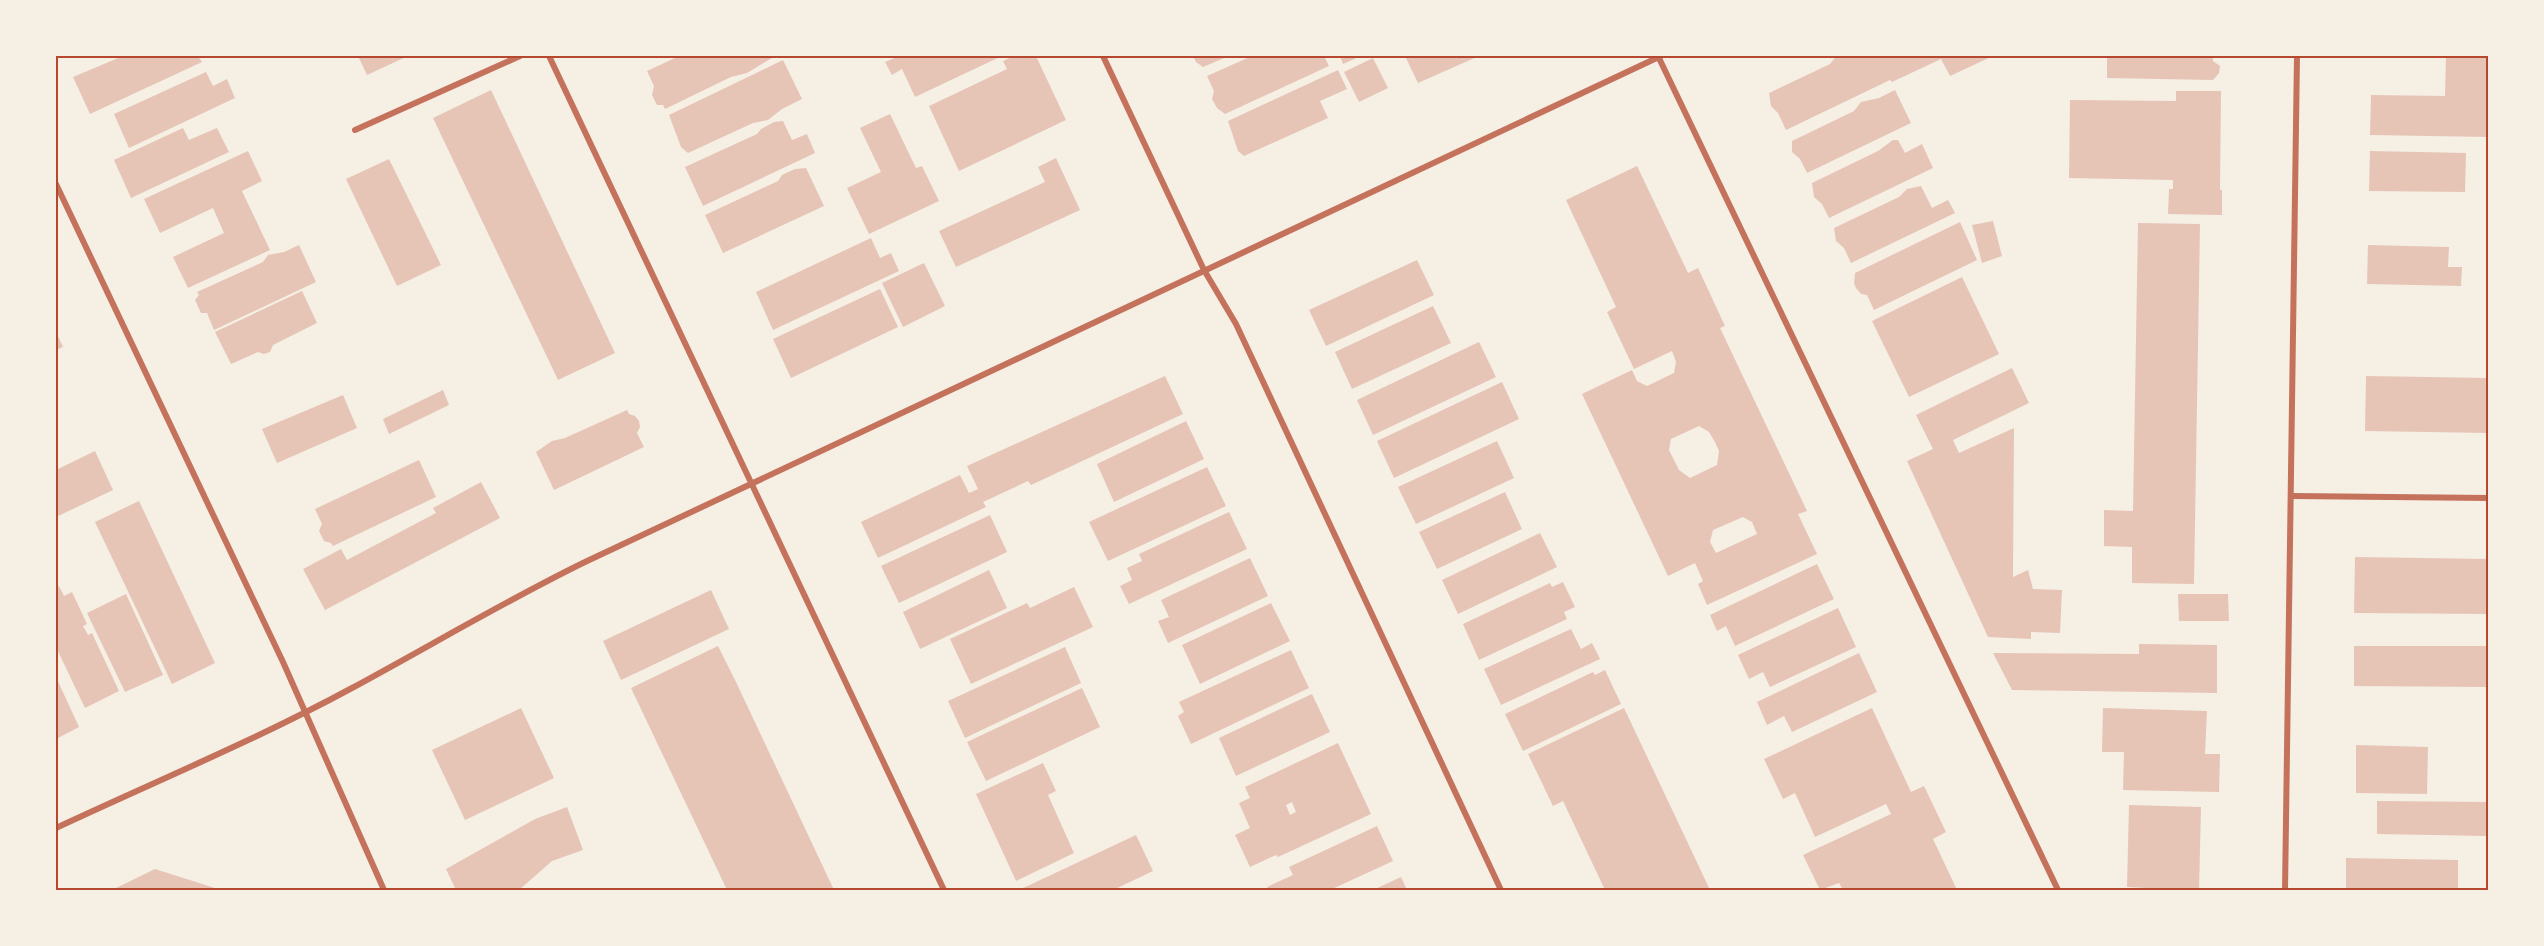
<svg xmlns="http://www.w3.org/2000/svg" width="2544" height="946" font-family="Manrope,sans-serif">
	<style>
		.building { fill: #e6c5b7; fill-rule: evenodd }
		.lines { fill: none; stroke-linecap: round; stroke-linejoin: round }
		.minor { stroke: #c5725c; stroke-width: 6 }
		.neatline { fill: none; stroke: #b5482f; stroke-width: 2 }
	</style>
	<rect width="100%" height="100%" fill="#f6efe4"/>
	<g class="building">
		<polygon points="123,56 198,56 202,62 90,114 73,77"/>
		<polygon points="358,56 408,56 367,75"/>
		<polygon points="679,56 775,56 747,73 731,77 665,109 663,105 657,105 652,95 654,86 647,71"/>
		<polygon points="899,56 1002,56 915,97 902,69 892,75 885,62"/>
		<polygon points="1014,56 1036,56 1066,120 959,171 929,106 1007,69 1003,61"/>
		<polygon points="1193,56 1229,56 1203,67 1196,62"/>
		<polygon points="1252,56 1324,56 1329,66 1225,114 1217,108 1212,99 1214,91 1207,76"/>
		<polygon points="1340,56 1361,56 1343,64"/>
		<polygon points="1405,56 1479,56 1418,83"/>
		<polygon points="1836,56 1993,56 1950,76 1941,59 1892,82 1890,80 1786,130 1778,113 1771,106 1769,93 1830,64"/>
		<polygon points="2107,56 2213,56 2213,61 2220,66 2219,73 2213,80 2107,78"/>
		<rect x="2359" y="56" width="37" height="2"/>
		<polygon points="2446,56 2488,56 2488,137 2370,135 2371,95 2445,96"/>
		<polygon points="1373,58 1388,88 1359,102 1344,72"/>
		<polygon points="783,60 802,99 782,109 768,120 753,123 688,153 681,147 669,115"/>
		<polygon points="1338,70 1347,89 1320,101 1328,118 1244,156 1238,151 1228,121"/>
		<polygon points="206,72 213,86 227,79 235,98 129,148 114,114"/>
		<polygon points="491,90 615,353 558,380 433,118"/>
		<polygon points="1895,90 1911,123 1807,173 1800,159 1792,152 1792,141 1854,111 1861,102 1879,98"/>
		<polygon points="2176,91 2221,91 2220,190 2222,190 2222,215 2168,214 2169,189 2173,189 2173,180 2069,178 2070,100 2176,101"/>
		<polygon points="890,114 916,168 922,166 939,201 869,234 847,188 881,172 860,128"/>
		<polygon points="783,121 792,140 807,134 815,153 703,206 685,167 757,134 761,129 774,122"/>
		<polygon points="183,128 189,140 217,128 229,152 131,198 114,160"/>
		<polygon points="1893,140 1898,140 1905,153 1922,144 1933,168 1829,218 1822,204 1814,197 1812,183 1878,151"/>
		<polygon points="248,151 262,181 242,191 270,250 188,288 173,257 224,233 213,208 160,233 144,199"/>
		<polygon points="2370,151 2466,153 2465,192 2369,191"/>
		<polygon points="1056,158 1080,210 956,267 939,231 1045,182 1038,167"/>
		<polygon points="389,159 441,265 397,286 346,179"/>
		<path d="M1637,166l51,107 10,-5 27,58 -5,2 87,183 -9,3 19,40 -110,51 -9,-21 5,-3 -8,-18 -27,13 -86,-182 50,-24 5,11 10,5 27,-13 2,-11 -4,-11 -38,18 -27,-57 9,-5 -50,-107zM1699,426l10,6 6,10 4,9 -2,14 -27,13 -11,-8 -10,-20 2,-11zM1743,517l9,5 5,12 -41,19 -6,-11 3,-12z"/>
		<polygon points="806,168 824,206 723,253 705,215 778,181 782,175 795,169"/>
		<polygon points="1921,186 1932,208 1948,200 1955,213 1851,263 1844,248 1836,241 1834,228 1899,197 1907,189"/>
		<polygon points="1993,221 2002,256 1982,263 1972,225"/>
		<polygon points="1960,222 1977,260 1874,310 1867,295 1861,294 1856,288 1854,283 1855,273"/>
		<polygon points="2138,223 2200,224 2194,584 2132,583 2132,547 2104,546 2104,510 2133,511"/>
		<polygon points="871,238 880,258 891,253 899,271 773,330 756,292"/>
		<polygon points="299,245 316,282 214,330 207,313 201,313 195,300 199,295 197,292 263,262 268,255 284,252"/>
		<polygon points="2368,245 2449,247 2448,267 2462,267 2461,286 2367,284"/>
		<polygon points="1417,260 1434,295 1326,346 1309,310"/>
		<polygon points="924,263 945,306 903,327 882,283"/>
		<polygon points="1962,277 1999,354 1909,397 1872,321"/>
		<polygon points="880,289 898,327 791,378 773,339"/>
		<polygon points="302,291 317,323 273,345 270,352 264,354 258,352 231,364 215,332"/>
		<polygon points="1433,306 1451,343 1352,389 1335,352"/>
		<polygon points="56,332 63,347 56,350"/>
		<polygon points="1479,342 1496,377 1373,435 1357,400"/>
		<polygon points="2012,368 2029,403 1953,440 1959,453 2014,428 2013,577 2028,570 2033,589 2062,590 2060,633 2031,632 2031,639 1988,637 1907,461 1933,449 1916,415"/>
		<polygon points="1165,376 1183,414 1031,485 1028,481 983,502 986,507 878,558 861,522 960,475 969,493 978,489 967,466"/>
		<polygon points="2366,376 2488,378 2488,433 2365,431"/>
		<polygon points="1502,382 1519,419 1394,478 1377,441"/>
		<polygon points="443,390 449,405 389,434 383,419"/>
		<polygon points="343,395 357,428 277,463 262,429"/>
		<polygon points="627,410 629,414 635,416 639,421 640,427 637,433 644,447 554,490 536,452 552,441 565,438"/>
		<polygon points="1186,421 1204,459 1114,502 1097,464"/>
		<polygon points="1497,441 1514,478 1416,524 1398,487"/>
		<polygon points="95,451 113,490 56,517 56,470"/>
		<polygon points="419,460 436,497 333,546 331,543 324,541 319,531 322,524 315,509"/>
		<polygon points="1207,467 1226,506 1108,561 1089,522"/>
		<polygon points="481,482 500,518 325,610 303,569 341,549 347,560 436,513 433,508"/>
		<polygon points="1505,492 1522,529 1437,569 1419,532"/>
		<polygon points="139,501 215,663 172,684 95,522"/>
		<polygon points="1229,512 1247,549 1129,604 1120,586 1132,580 1127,568 1142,561 1139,554"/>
		<polygon points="990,515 1007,552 899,603 881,566"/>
		<polygon points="1540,533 1557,567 1458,614 1442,580"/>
		<polygon points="2355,557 2488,559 2488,614 2354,613"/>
		<polygon points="1250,558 1268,596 1168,643 1158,621 1169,617 1161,600"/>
		<polygon points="1817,564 1834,599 1735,646 1726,626 1717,631 1710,615"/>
		<polygon points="989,570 1007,608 920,649 903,612"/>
		<polygon points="1563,582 1575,607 1564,612 1567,619 1479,660 1463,624 1550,583 1552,587"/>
		<polygon points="59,586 64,596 72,592 87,624 83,626 88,635 92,633 119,691 85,708 56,647 56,588"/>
		<polygon points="1074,587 1093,627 971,684 950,639 1027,603 1030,608"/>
		<polygon points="711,590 729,629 621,680 603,641"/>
		<polygon points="126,594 163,675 125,692 87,613"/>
		<polygon points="2178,594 2228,594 2229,621 2179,621"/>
		<polygon points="1271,603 1290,641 1200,684 1182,645"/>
		<polygon points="1838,608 1856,647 1770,687 1763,672 1749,679 1738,655"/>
		<polygon points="1571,629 1581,649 1592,643 1600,659 1501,705 1484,669"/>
		<polygon points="2139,644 2217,645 2217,693 2012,690 1993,653 2139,654"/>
		<polygon points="718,646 736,682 834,890 727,890 631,688"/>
		<polygon points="2354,646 2488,646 2488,687 2354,686"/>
		<polygon points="1065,647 1081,683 965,738 948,701"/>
		<polygon points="1291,650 1309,688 1191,744 1178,716 1184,712 1179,702"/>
		<polygon points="1859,653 1877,692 1792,732 1784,716 1767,725 1757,702"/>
		<polygon points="1605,670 1621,704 1523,751 1505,714 1593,672 1595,675"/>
		<polygon points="56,677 79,727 56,739"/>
		<polygon points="1082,688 1100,727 986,781 967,742"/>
		<polygon points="1312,694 1330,732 1236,776 1219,738"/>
		<polygon points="521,708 554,778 465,820 432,750"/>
		<polygon points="1624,708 1668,801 1710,890 1605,890 1563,801 1553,806 1528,754"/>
		<polygon points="1872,708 1911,792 1924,786 1946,832 1933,839 1957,890 1843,890 1839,883 1820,890 1803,855 1891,814 1886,804 1815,837 1795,793 1783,799 1764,759"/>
		<polygon points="2103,708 2207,711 2205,754 2220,754 2219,792 2123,790 2124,752 2102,752"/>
		<path d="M1338,743l33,71 -93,43 -2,-2 -26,12 -15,-32 15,-7 -11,-25 11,-5 -5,-11zM1292,802l4,10 -6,3 -4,-10z"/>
		<polygon points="2356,745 2428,747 2427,794 2356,793"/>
		<polygon points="1043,763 1056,791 1048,795 1074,853 1016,881 976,794"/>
		<polygon points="2377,801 2488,802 2488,836 2377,834"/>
		<polygon points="2129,805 2201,807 2199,890 2147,890 2147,888 2127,887"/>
		<polygon points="567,807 583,850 552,861 519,890 456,890 446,869 535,819"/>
		<polygon points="1377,826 1393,861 1330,890 1269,890 1267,887 1293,875 1289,867"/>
		<polygon points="1136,835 1153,871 1113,890 1019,890"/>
		<polygon points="2346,858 2458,860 2458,890 2346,890"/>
		<polygon points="155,869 221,890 112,890"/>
		<polygon points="1401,877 1407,890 1373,890"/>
	</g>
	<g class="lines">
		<g class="minor">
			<polyline points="549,56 944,890"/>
			<polyline points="1103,56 1204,270 1236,324 1501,890"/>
			<polyline points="1658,56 2058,890"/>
			<polyline points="355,130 520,56"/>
			<polyline points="56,184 283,662 384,890"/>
			<polyline points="2292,496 2488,498"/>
			<path d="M56,828c98,-46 200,-88 296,-140 78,-42 153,-87 233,-126l1076,-506"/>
			<polyline points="2285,890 2297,56"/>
		</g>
	</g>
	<rect width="2544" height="946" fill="none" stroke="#f6efe4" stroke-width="114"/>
	<rect x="57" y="57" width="2430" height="832" class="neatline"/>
</svg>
